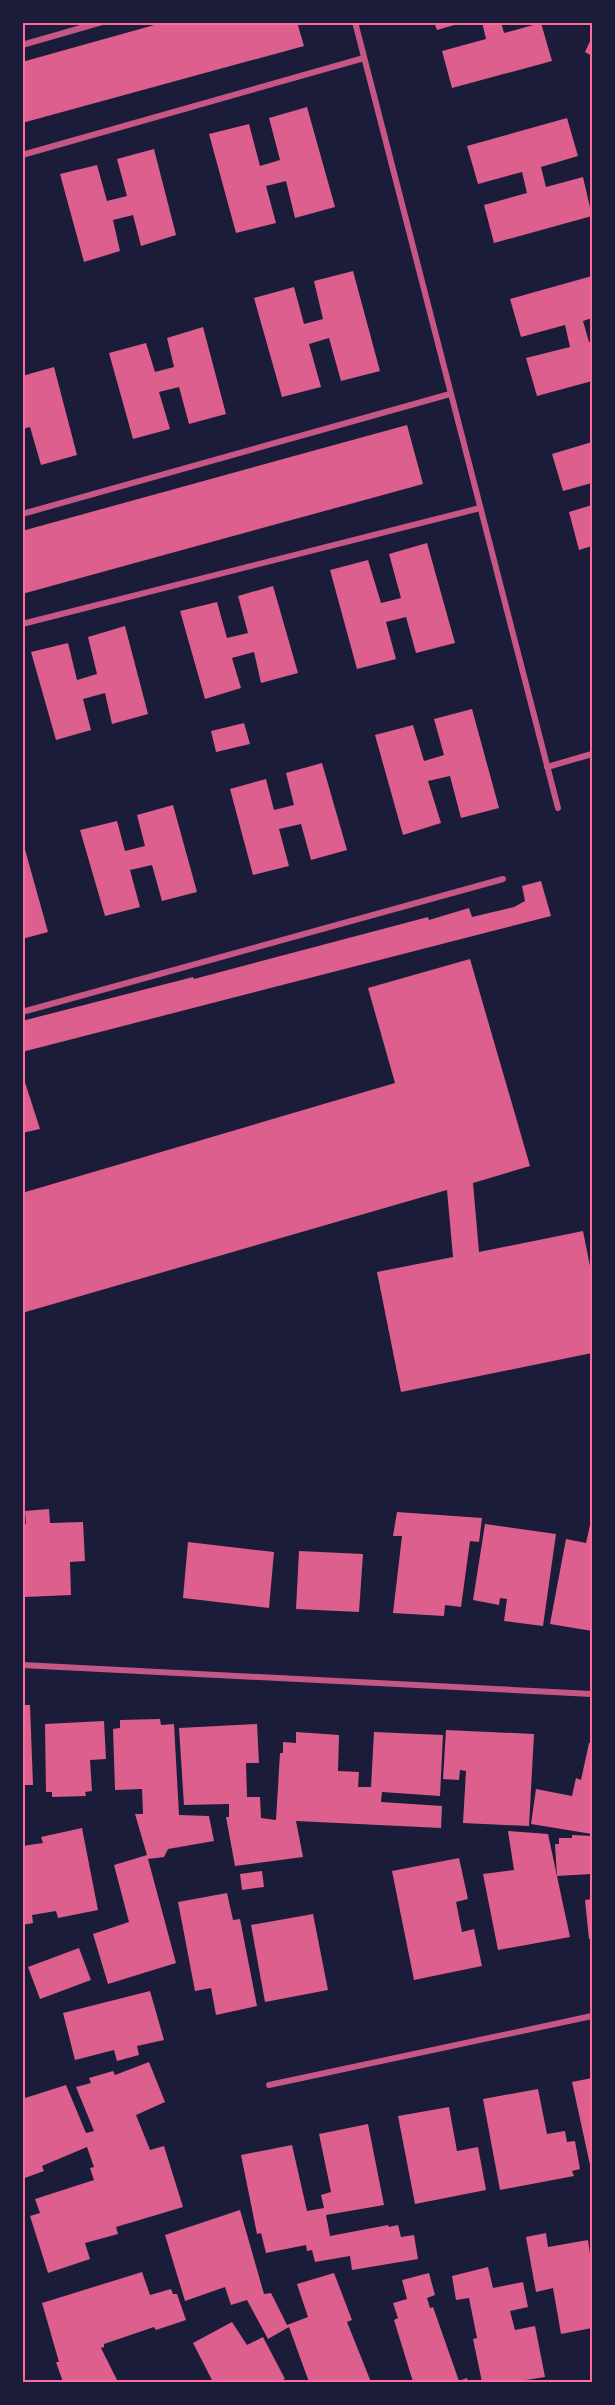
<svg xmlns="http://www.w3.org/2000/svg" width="615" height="2405" font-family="'Roboto Condensed',sans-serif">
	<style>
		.building { fill: #dd5f8e }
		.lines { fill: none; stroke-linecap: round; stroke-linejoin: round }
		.minor { stroke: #c65784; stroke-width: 6 }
		.neatline { fill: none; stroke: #ff6b9d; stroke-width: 2 }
	</style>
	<rect width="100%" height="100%" fill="#1b1b3a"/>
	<g class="building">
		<polygon points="165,22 297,22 304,46 22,123 22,62"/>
		<polygon points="434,22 461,22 461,23 437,30"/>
		<polygon points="482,22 501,22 504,33 541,23 552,61 452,88 442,51 486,39"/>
		<polygon points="592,37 592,56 585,52"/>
		<polygon points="307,107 335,207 295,218 286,181 266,186 276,223 236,233 209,134 249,124 260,166 280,160 269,118"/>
		<polygon points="567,118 578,156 541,167 546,187 583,177 592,216 494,243 484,205 527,193 522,172 478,184 467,146"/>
		<polygon points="154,149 176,235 141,246 133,215 113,220 120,251 84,262 60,174 97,165 107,201 127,196 117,159"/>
		<polygon points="353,271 380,371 341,381 329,338 309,344 321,387 282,397 254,298 294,287 304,324 323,319 314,281"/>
		<polygon points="592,276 592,318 583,321 589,342 592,341 592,381 537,396 526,358 570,347 565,325 521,337 510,299"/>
		<polygon points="203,327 226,414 189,424 179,387 159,392 170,429 133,439 109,353 146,343 155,372 174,367 167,338"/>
		<polygon points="54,367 77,455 41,465 30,427 22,429 22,409 25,409 22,399 22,376"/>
		<polygon points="407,425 423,484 22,594 22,531"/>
		<polygon points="592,442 592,483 563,491 552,454"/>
		<polygon points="592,505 592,546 579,550 569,512"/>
		<polygon points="427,543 455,643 416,653 406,617 386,622 396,659 357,669 330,570 368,560 381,603 401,598 389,554"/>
		<polygon points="273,586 298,673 261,683 254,652 232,658 241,688 205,699 180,611 217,602 227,638 248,633 238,596"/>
		<polygon points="125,626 148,714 112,724 105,693 83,699 91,730 56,740 31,652 68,643 77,680 97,674 88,637"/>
		<polygon points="472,709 499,808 461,818 450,776 428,781 441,823 403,835 375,735 413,725 424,761 444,755 434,719"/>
		<polygon points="244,723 250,744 216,752 211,731"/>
		<polygon points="322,763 347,850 311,860 301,824 279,829 289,866 253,875 230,789 266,779 274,810 294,805 286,773"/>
		<polygon points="173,805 197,892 162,901 152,865 130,870 140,907 105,916 80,830 117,821 125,851 145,846 137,815"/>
		<polygon points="22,846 24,846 48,932 22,939"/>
		<polygon points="541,881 551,916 22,1052 22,1021 193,977 194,979 428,917 429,920 469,908 472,917 514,907 525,901 522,886"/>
		<polygon points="470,959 530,1166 473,1183 479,1252 583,1231 592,1276 592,1353 401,1392 377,1272 453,1257 447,1190 22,1313 22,1193 395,1083 368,988"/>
		<polygon points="22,1073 40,1129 22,1133"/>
		<polygon points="49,1509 50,1523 83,1522 85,1561 70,1562 71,1595 25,1597 22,1532 22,1525 26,1524 25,1511"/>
		<polygon points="397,1512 482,1518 479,1542 470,1541 461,1607 445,1605 444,1616 393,1613 402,1536 393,1536"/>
		<polygon points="485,1524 556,1534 543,1626 504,1621 507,1599 500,1598 499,1605 473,1600"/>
		<polygon points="590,1525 592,1525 592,1631 550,1624 566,1539 586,1543"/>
		<polygon points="188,1542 274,1552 269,1608 183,1598"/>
		<polygon points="299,1551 363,1554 359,1612 296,1609"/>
		<polygon points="22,1705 30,1705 33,1785 22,1785"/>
		<polygon points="160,1719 161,1725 174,1724 179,1815 209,1816 214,1841 168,1849 164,1857 148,1859 176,1963 108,1984 93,1934 129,1922 114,1865 147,1855 135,1814 143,1814 142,1789 115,1790 113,1729 120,1728 120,1720"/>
		<polygon points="104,1721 106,1759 90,1760 92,1791 85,1792 86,1796 52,1797 52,1792 46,1792 45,1724"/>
		<polygon points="257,1724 259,1763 246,1763 247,1797 260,1797 261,1818 276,1820 280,1753 283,1753 283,1742 296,1743 296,1732 339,1735 338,1771 359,1772 358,1787 371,1787 374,1732 443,1735 440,1796 382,1792 381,1802 442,1806 441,1828 296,1821 303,1857 235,1866 226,1817 229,1817 229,1804 184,1805 179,1728"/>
		<polygon points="446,1730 534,1734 529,1826 463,1823 466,1771 460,1770 459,1780 443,1779"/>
		<polygon points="589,1743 592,1743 592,1834 531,1824 536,1789 572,1796 576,1778 581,1780"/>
		<polygon points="82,1828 98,1910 58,1918 56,1911 32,1915 33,1923 22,1925 22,1846 43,1843 41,1837"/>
		<polygon points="508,1831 548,1834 570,1937 498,1950 483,1874 514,1870"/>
		<polygon points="572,1835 592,1836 592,1874 557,1876 555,1844 559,1844 559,1838 572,1838"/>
		<polygon points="459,1858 468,1899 456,1902 462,1932 474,1929 482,1966 414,1980 392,1871"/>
		<polygon points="262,1871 264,1887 242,1890 240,1874"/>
		<polygon points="227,1893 233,1920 240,1919 257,2006 216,2015 211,1988 195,1991 178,1902"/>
		<polygon points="592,1899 592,1939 589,1939 585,1900"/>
		<polygon points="313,1914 328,1990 265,2002 251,1925"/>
		<polygon points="79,1948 91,1980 40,1999 28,1967"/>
		<polygon points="150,1991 164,2040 137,2046 139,2055 117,2061 114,2050 75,2060 63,2013"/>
		<polygon points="149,2062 165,2102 136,2115 150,2150 164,2146 183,2207 116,2227 118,2234 85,2243 90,2259 48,2273 30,2216 40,2213 35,2199 94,2180 90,2168 94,2167 87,2147 42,2166 44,2171 22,2179 22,2099 66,2085 86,2133 94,2131 76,2087 91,2083 89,2078 113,2071 115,2075"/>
		<polygon points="592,2078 592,2165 590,2165 572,2082"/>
		<polygon points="538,2089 547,2134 565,2131 567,2142 575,2141 580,2169 572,2171 574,2176 500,2190 483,2099"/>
		<polygon points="449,2107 457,2151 478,2147 486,2190 415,2204 398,2116"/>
		<polygon points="368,2124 384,2205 326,2215 330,2236 388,2225 389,2227 398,2225 401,2237 414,2235 418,2259 352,2270 350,2256 315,2262 312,2250 307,2251 306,2245 266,2253 261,2233 257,2234 241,2155 292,2145 307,2211 324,2208 321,2195 331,2192 319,2134"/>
		<polygon points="240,2210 264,2294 271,2293 287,2325 308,2317 297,2284 334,2273 352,2320 347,2322 371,2382 309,2382 289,2327 268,2339 247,2300 231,2305 225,2287 185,2301 165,2235"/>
		<polygon points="546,2233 548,2247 588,2240 592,2268 592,2328 561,2334 553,2288 536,2292 526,2237"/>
		<polygon points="488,2267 493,2288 523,2282 528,2307 510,2311 515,2330 535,2326 545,2377 513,2382 482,2382 473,2339 477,2338 469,2298 456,2300 452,2276"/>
		<polygon points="142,2272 150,2295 171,2289 173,2294 177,2294 186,2320 156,2330 154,2327 104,2344 104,2347 101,2348 118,2382 63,2382 56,2362 59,2362 42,2303"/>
		<polygon points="429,2273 435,2295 427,2298 430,2308 433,2307 459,2381 467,2378 468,2382 413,2382 394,2320 398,2318 393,2303 407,2299 402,2280"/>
		<polygon points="232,2322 247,2345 263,2337 285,2379 278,2382 213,2382 193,2343"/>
	</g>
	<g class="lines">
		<g class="minor">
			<polyline points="355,22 558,808"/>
			<polyline points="22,45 102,22"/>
			<polyline points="22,155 364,58"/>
			<polyline points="22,514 450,394"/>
			<polyline points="22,624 480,508"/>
			<polyline points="547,767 592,754"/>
			<polyline points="22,1012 503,879"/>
			<polyline points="22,1665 592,1694"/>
			<polyline points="269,2085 592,2016"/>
		</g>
	</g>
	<rect width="615" height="2405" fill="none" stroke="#1b1b3a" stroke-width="48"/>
	<rect x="24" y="24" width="567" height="2357" class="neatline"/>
</svg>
